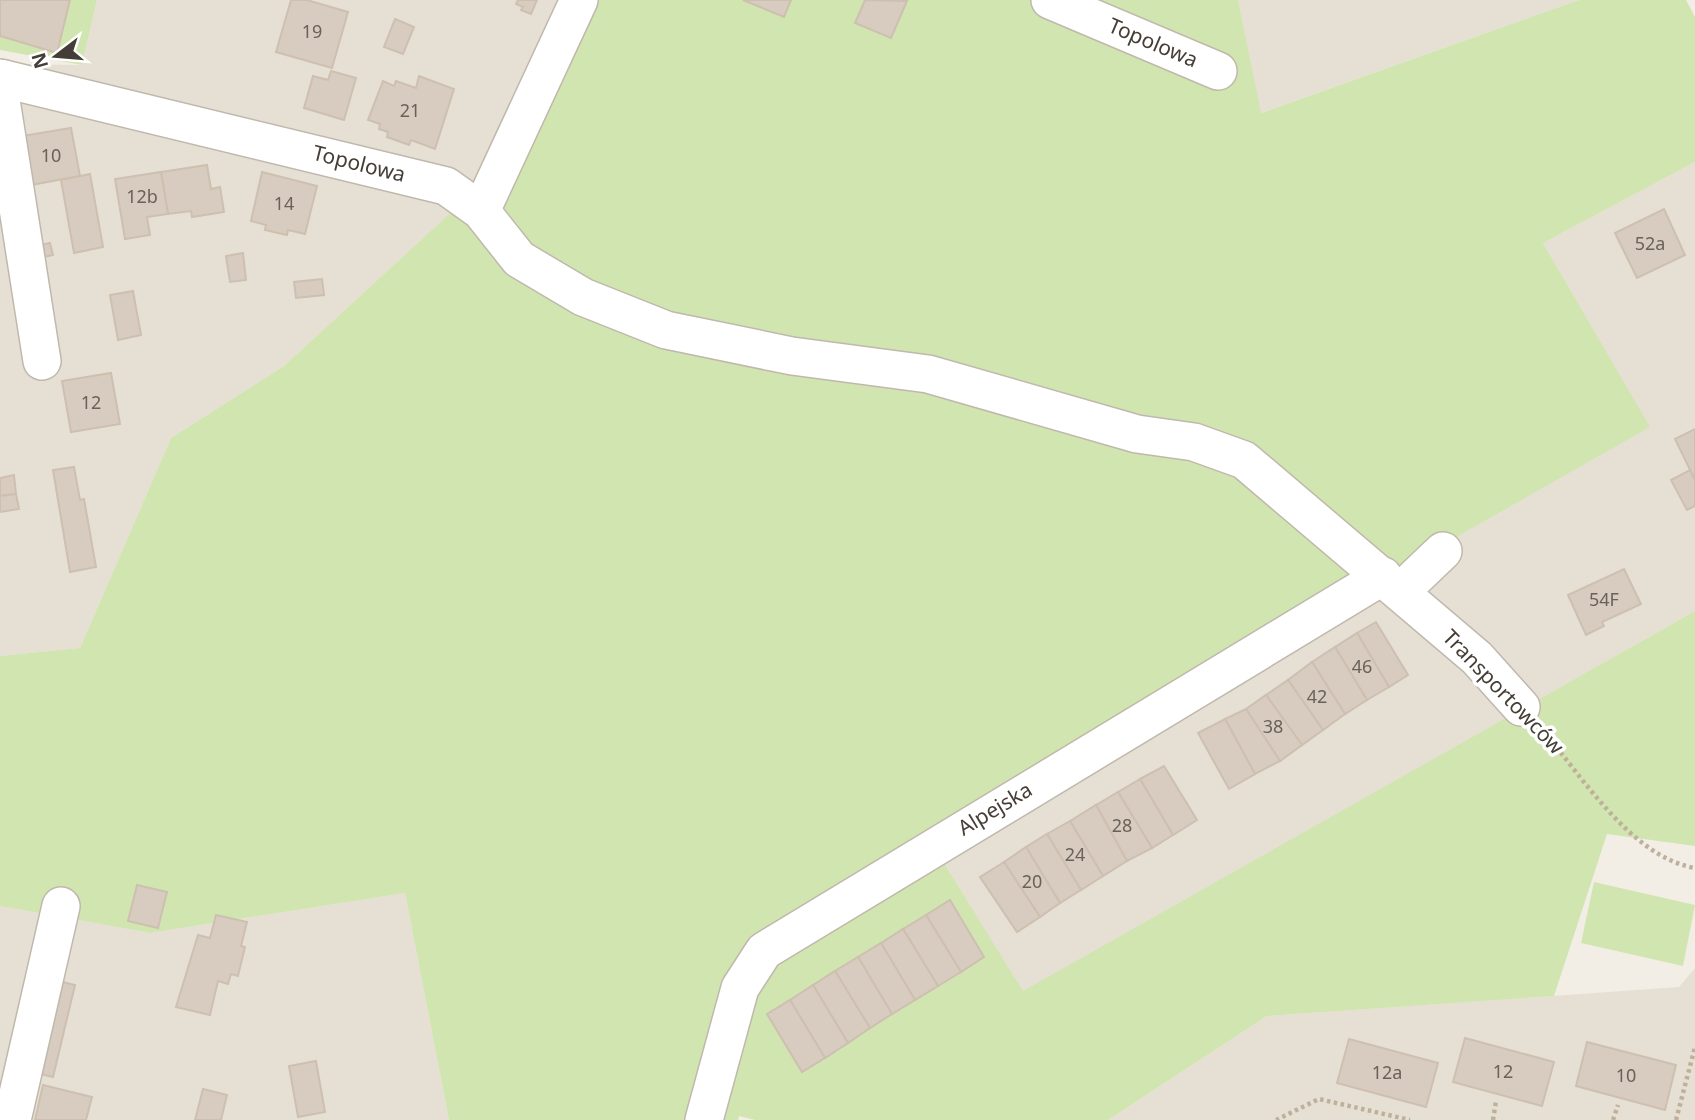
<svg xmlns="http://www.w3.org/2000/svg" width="1695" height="1120" font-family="'Noto Sans',sans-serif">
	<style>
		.residential { fill: #e6e0d4 }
		.green { fill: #d1e5b0 }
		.building { fill: #d7ccbf; stroke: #cec0b0; stroke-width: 2 }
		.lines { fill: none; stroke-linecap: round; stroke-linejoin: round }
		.minor-casing { stroke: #c0b8ac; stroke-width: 40 }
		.path { stroke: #bfb09b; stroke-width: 4.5; stroke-dasharray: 3.5 3.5; stroke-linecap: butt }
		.minor { stroke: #fff; stroke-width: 37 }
		.labels { text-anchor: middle; stroke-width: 7; stroke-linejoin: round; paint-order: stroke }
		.number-label { font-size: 18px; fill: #6a6258 }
		.street-label { font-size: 21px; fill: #453e36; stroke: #fff }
	</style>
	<rect width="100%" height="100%" fill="#f2eee6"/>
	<g class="residential">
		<polygon points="97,0 574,0 469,204 448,215 284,366 171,438 80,648 0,656 0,64 82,65"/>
		<polygon points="1238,0 1579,0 1260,113"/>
		<polygon points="1695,162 1695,611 1023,992 928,837 1649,427 1543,243"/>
		<polygon points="405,893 449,1120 0,1120 0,906 150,933"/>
		<polygon points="1695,968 1695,1120 1108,1120 1267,1016 1679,987"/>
	</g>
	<g class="green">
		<polygon points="0,0 97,0 82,65 0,50"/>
		<polygon points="574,0 1238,0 1261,113 1579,0 1686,0 1695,17 1695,162 1543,243 1650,427 928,837 1023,991 1695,611 1695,846 1607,834 1554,996 1267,1016 1108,1120 755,1120 739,1116 738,1120 449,1120 405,893 150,933 0,906 0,656 80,648 171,438 284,366 448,215 469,204"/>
		<polygon points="1594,882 1695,905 1683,966 1581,943"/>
	</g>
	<g class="building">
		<polygon points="0,0 70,0 57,53 0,36"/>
		<polygon points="291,0 307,0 348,12 332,68 276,52"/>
		<polygon points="518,0 537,0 531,14 521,10 523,7 516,4"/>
		<polygon points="743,0 791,0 784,17"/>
		<polygon points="865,0 907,1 891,38 855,23"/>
		<polygon points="395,19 414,27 403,54 384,47"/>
		<polygon points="331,71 356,78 344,120 304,108 313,76 328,80"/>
		<polygon points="419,76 454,89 435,149 411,140 409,145 387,137 388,132 379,129 380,124 368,120 383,81 394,86 396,81 416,88"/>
		<polygon points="71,128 80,176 31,185 22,136"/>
		<polygon points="207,165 211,189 220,187 224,212 192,217 191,211 168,214 161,172"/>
		<polygon points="161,172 168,214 147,217 150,235 125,239 115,179"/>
		<polygon points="262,172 317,186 305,234 288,230 287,235 265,230 266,225 251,221"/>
		<polygon points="90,174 103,247 74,253 61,180"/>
		<polygon points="1664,209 1685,255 1637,278 1615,233"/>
		<polygon points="50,243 53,255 34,259 32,247"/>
		<polygon points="243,253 246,280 230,282 226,256"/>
		<polygon points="322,279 324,295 296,298 294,282"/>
		<polygon points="133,291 141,335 118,340 110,295"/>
		<polygon points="111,373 120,424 71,432 62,381"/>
		<polygon points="1695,429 1695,480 1675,439"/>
		<polygon points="74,467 80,500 84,499 96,567 70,572 53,470"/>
		<polygon points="1690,470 1695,480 1695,506 1687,510 1671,480"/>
		<polygon points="14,475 16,494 0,496 0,478"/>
		<polygon points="16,494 19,509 0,512 0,496"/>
		<polygon points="1624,569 1641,604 1602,622 1604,626 1586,635 1568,595"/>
		<polygon points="1376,622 1408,675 1389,687 1357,633"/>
		<polygon points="1357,633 1389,687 1367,700 1335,647"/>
		<polygon points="1335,647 1367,700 1345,714 1312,662"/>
		<polygon points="1312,662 1345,714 1323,730 1288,680"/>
		<polygon points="1288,680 1323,730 1302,745 1266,695"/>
		<polygon points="1266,695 1302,745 1280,761 1246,709"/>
		<polygon points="1246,709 1280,761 1255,774 1225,719"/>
		<polygon points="1225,719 1255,774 1229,789 1198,733"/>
		<polygon points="1164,766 1197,820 1173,835 1140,779"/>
		<polygon points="1140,779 1173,835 1152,848 1118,792"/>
		<polygon points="1118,792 1152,848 1127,861 1096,805"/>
		<polygon points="1096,805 1127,861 1103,876 1070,821"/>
		<polygon points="1070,821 1103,876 1081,890 1047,834"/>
		<polygon points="1047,834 1081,890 1060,903 1026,847"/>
		<polygon points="1026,847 1060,903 1040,917 1004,862"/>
		<polygon points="1004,862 1040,917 1017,932 980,877"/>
		<polygon points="137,885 167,892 158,928 128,921"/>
		<polygon points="950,900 984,957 961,972 926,915"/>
		<polygon points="216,915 247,922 241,946 245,947 238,976 231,974 228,984 218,981 210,1015 176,1007 198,935 210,938"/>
		<polygon points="926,915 961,972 938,986 903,929"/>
		<polygon points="903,929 938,986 915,1000 881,943"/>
		<polygon points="881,943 915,1000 892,1014 858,957"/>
		<polygon points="858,957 892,1014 870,1028 835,971"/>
		<polygon points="835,971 870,1028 848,1043 813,985"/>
		<polygon points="54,980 75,985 53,1077 32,1072"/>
		<polygon points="813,985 848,1043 825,1058 790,1000"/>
		<polygon points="790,1000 825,1058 802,1072 767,1014"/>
		<polygon points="1465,1038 1554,1062 1542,1106 1453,1082"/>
		<polygon points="1349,1039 1438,1063 1426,1107 1337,1083"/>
		<polygon points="1587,1042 1676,1065 1665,1110 1576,1086"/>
		<polygon points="316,1061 325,1112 298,1117 289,1066"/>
		<polygon points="43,1085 92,1097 86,1120 35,1120"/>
		<polygon points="203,1089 227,1095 221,1120 195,1120"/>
	</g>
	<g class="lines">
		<defs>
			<g id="minor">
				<polyline points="1050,0 1218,71"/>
				<polyline points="0,78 446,186 481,211 519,259 583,297 666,330 792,356 928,374 1137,434 1194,442 1244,460 1477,658 1521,707"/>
				<polyline points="4,79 1,100 42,361"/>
				<polyline points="481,211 579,0"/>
				<polyline points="1401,591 1443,551"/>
				<polyline points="12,1120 61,906"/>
				<polyline points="704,1120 740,988 764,951 1383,576"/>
			</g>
		</defs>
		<use href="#minor" class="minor-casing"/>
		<g class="path">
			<path d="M1543,731c40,46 88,126 152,137"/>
			<polyline points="1276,1120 1319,1099 1410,1120"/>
			<polyline points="1493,1120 1496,1101"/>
			<polyline points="1613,1120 1618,1105"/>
			<polyline points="1676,1120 1695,1047"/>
		</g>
		<use href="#minor" class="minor"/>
	</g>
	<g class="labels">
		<g class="number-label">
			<text x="312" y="38">19</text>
			<text x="410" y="117">21</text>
			<text x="51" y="162">10</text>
			<text x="142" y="203">12b</text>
			<text x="284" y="210">14</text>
			<text x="1650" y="250">52a</text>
			<text x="91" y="409">12</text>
			<text x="1604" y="606">54F</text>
			<text x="1362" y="673">46</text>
			<text x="1317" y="703">42</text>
			<text x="1273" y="733">38</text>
			<text x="1122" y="832">28</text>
			<text x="1075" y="861">24</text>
			<text x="1032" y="888">20</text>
			<text x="1503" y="1078">12</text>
			<text x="1387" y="1079">12a</text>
			<text x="1626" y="1082">10</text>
		</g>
		<g class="street-label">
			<text transform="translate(1153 43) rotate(23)" y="7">Topolowa</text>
			<text transform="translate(359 164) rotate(14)" y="7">Topolowa</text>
			<text transform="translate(1503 692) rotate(46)" y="7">Transportowców</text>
			<text transform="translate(995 809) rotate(-31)" y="7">Alpejska</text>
		</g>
	</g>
	<g transform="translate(56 56) rotate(254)" stroke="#ffffff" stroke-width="5" paint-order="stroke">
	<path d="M0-5L12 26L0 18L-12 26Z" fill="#453e36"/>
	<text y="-10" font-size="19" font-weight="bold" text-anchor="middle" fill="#453e36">N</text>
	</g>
</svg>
